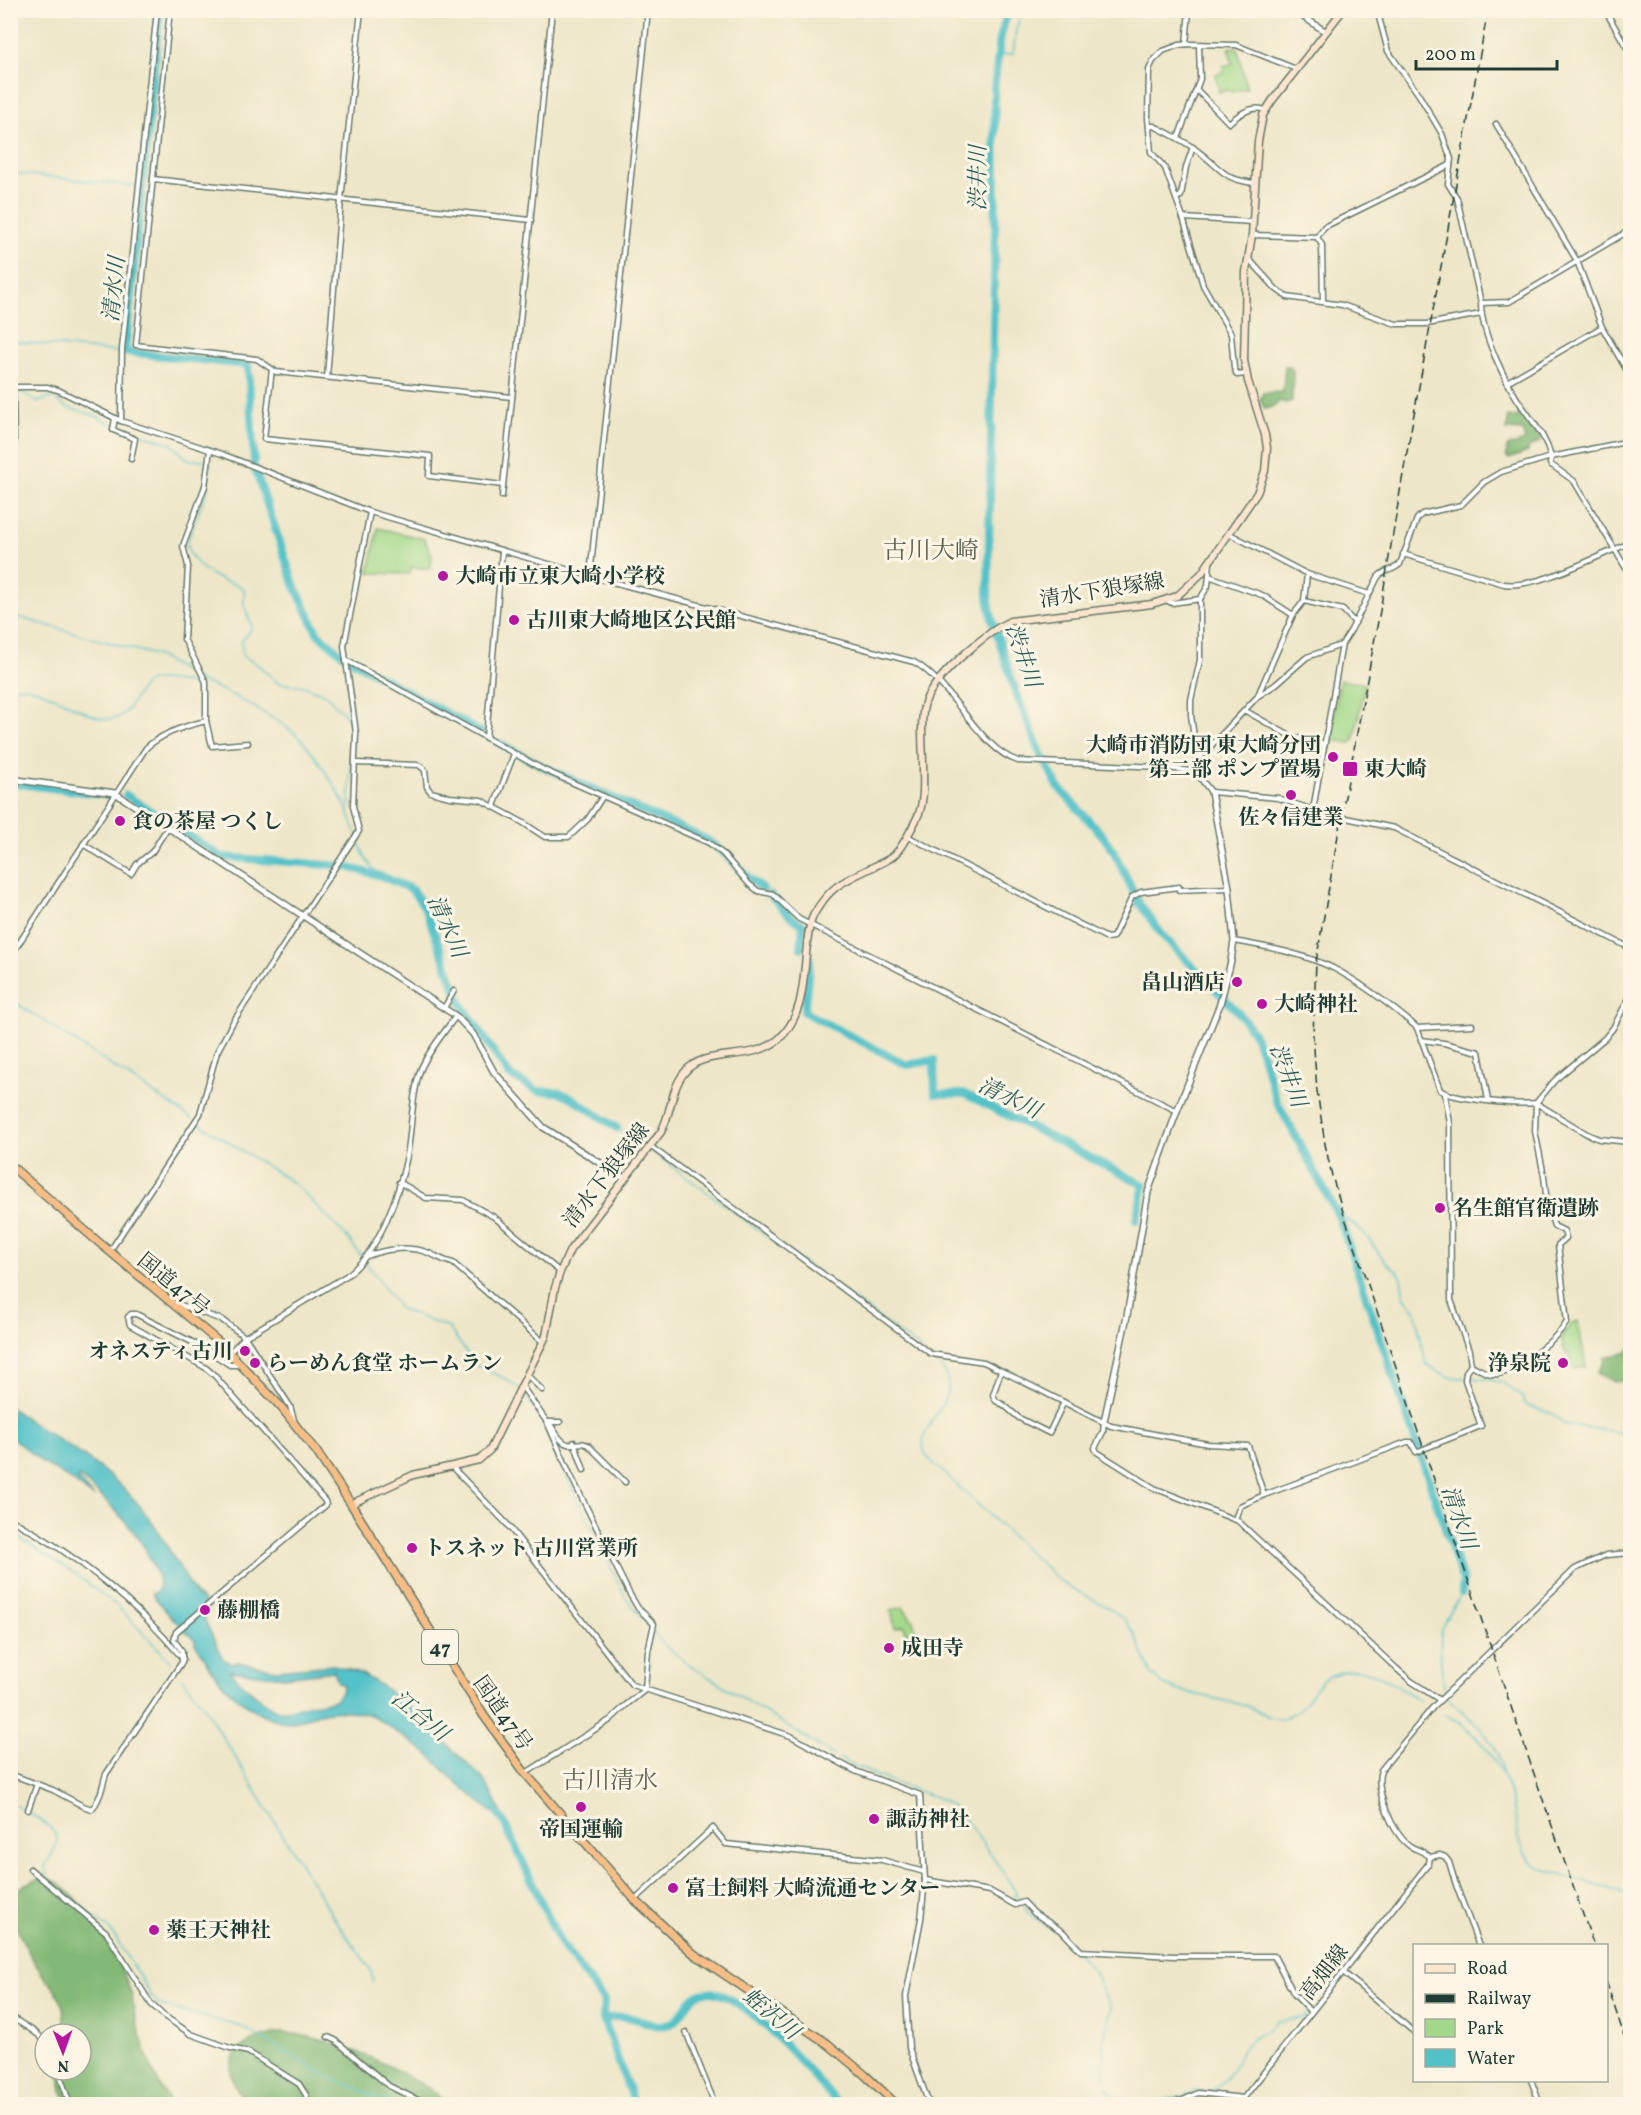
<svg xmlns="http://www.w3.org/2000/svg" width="1641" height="2115" font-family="Vollkorn,'Noto Serif JP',serif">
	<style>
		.green { fill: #a2d889; stroke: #608a5e; stroke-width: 1.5 }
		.forest { fill: #81b875; stroke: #507a54; stroke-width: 1.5 }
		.water { fill: #53c1c8; stroke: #397f7e; stroke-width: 1.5; fill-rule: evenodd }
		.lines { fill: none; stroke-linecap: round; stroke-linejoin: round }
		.stream { stroke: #53c1c8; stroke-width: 1.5 }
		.river { stroke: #53c1c8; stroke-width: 8 }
		.minor-casing { stroke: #677868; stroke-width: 7 }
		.tertiary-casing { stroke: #677868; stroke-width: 8 }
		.secondary-casing { stroke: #677868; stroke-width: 9 }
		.trunk-casing { stroke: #677868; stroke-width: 10 }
		.minor { stroke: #fff; stroke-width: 4 }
		.tertiary { stroke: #fff; stroke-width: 5 }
		.secondary { stroke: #fbe5cf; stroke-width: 6 }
		.trunk { stroke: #f6be86; stroke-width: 7 }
		.rail { stroke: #1f3d34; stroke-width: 1.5; stroke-dasharray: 9 4.5; stroke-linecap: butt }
		.poi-dot { fill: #b5179e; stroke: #fcf5e5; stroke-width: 2 }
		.labels { text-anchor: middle; stroke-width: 6; stroke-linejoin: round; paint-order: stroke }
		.shield { fill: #fcf5e5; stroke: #617469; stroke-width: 1.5 }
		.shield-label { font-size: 20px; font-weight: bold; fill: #1f3d34 }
		.poi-label { font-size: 21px; font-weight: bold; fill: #1f3d34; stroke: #fcf5e5; text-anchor: start }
		.street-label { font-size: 21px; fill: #1f3d34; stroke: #fcf5e5 }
		.water-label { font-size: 22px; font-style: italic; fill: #2c5e59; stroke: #fcf5e5 }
		.quarter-label { font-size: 24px; fill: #5d6252; stroke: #fcf5e5 }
	</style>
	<rect width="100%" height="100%" fill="#fcf5e5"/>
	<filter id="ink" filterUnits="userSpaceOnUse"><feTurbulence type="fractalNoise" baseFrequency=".0167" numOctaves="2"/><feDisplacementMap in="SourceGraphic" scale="12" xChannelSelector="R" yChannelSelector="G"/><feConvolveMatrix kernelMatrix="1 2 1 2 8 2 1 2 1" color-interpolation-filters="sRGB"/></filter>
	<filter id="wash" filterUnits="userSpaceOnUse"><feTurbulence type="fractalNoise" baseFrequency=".008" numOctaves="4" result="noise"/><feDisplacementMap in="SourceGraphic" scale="24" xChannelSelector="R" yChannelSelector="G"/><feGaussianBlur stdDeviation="1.35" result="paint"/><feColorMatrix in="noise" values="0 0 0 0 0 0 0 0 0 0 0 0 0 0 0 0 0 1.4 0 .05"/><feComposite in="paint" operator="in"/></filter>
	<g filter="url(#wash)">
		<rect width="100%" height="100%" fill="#eee6c8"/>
		<g class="green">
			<polygon points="1237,47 1247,89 1231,92 1229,90 1219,92 1216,74 1224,72 1223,66 1232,64 1229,48"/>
			<polygon points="378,528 424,539 432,555 431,568 411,568 410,574 369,573"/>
			<polygon points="1340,680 1365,684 1354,740 1350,743 1329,739"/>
			<polygon points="1578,1321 1586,1367 1573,1369 1570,1354 1565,1353 1561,1336 1571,1324"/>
			<polygon points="903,1607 913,1621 917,1634 907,1636 904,1626 895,1628 891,1610"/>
		</g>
		<g class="forest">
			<polygon points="1285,366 1289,366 1293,371 1292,401 1286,403 1279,401 1275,406 1265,409 1260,400 1263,393 1283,392"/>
			<polygon points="1522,412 1541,436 1540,442 1529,447 1528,452 1509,459 1506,456 1507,447 1525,441 1523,431 1507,430 1508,417 1516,418 1518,414"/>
			<polygon points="1630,1349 1630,1382 1610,1380 1597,1373 1604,1363 1605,1357 1625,1353"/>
			<path d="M41,1878c6,1 12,1 17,5 28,19 63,78 73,110 3,8 2,16 4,23 8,30 18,64 37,88h-103l-7,-14 -3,-20h22v-36h-19c3,-13 3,-29 -5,-41 -3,-7 -10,-12 -14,-18 -7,-9 -12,-19 -17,-28 -17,-30 -26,-58 15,-69z"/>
			<path d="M282,2033c51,3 129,39 168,71h-203c-6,-9 -16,-22 -16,-33 -1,-26 29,-36 51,-38z"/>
		</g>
		<path class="water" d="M11,1408c39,29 85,51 119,87 26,27 46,68 66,100l7,5 5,7 -4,8 1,5 18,39 8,4 8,-1 37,8 58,-5 28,9 20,12 24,18 79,77 23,44 -48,-39 -33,-33 -54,-37c-14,-5 -35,-7 -50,-4 -10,2 -21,9 -31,10 -23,2 -56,-23 -71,-40 -10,-11 -16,-26 -26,-38v-4l-25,-24 -18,-22 5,-2c4,-10 0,-17 -4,-27 -15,-36 -43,-61 -72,-87l-3,-1v2l16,19 -20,-16 -31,-19 -32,-26zM230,1671l55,6 49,-6 4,11 6,3c-9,22 -13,15 -33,19 -11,2 -22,8 -33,6 -12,-3 -39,-29 -48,-39z"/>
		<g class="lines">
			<g class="stream">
				<polyline points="998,55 1013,54 1016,30 1022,10"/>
				<polyline points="10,173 136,186"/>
				<polyline points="10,341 119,352"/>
				<polyline points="10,392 22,392 37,402 53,397 66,407 94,415 112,424"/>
				<path d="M116,426l56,18 13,13 6,3h14l5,3 -2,24 -21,55c0,16 20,32 35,38 8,3 15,3 22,9v15l8,24 -11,14 2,14 14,8 21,19 26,3 22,9 21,22 5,22 -3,76"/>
				<polyline points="10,615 158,656 200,681"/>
				<path d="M200,682c21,4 84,41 100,56 14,15 37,50 46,69 12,24 12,52 35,69"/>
				<path d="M10,687c34,-6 79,36 102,32 23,-4 22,-36 44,-39 12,-1 26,3 38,3"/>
				<polyline points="10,999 193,1119"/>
				<polyline points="197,1122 295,1184 347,1237 400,1309 449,1328 475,1365 506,1379 518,1388"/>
				<polyline points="617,1128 647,1148"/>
				<polyline points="651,1151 921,1349"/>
				<path d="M1339,1217c28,10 29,25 47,45 4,5 10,7 14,12l4,22 11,14 11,54 23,13 36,2 18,4 19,13 2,7 4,3 25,8 11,10 66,10"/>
				<path d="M933,1358c44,40 -24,63 -7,98l136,127 49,26 14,11 9,13 17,40 13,12 13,5 70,16 23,11 12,2 16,-8 24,-30 7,-5 19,-6h12l23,7 36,23"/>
				<polyline points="522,1391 537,1411"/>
				<polyline points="540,1415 563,1469 625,1596 651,1629"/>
				<polyline points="10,1532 74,1573 117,1606 171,1662"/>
				<path d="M1462,1593c-6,11 -16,24 -20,37 -3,12 -1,59 7,69 7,8 16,14 24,22 13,12 29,34 29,52"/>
				<polyline points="654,1631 659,1641 690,1665 833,1755"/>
				<polyline points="182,1678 203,1705 334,1918 371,1970 373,1982"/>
				<path d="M1446,1715c35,18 60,56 68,94 3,16 4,36 14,49 15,20 78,23 102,40"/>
				<path d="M839,1758c24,13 48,22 73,31 11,4 23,7 34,13 21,14 61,75 75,99"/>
				<path d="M10,1802c12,8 49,24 47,39 -1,8 -9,19 -12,26l4,13 62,51 41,66 8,8 82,22 90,52 29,11 30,14"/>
				<polyline points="1024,1907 1029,1914 1055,1930 1067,1940 1095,1973 1111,2009 1103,2043 1105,2080"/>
				<polyline points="1107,2087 1110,2093 1128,2104"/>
				<polyline points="1144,2104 1183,2096 1196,2091 1211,2092 1226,2078 1237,2061 1242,2049 1253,2038 1268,2030 1278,2021 1303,2018 1308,2013"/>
			</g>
			<g class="river">
				<polyline points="160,10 125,352 248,365 254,462"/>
				<polyline points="1008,10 1000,39 994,89 996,180 988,596 992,619 1016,693 1041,754 1058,787 1103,836 1114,852 1139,903 1163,936 1239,1013 1253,1032 1261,1051 1276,1100 1339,1217 1418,1448"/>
				<polyline points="255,469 294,584 318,634 342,654"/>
				<polyline points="347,658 482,733"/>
				<path d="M499,743l45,24 163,73c22,13 35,35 56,49"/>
				<polyline points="10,783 109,795"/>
				<polyline points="126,795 222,857 342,866 381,876 411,889 424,906 461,1003 509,1075 538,1091 558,1092 569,1096 617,1128"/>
				<polyline points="770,895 791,917 803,925 801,948"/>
				<polyline points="810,958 804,1012 907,1065 934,1060 935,1094 965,1094 1144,1185 1136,1220"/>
				<polyline points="1420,1454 1463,1581 1462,1593"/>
				<polyline points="499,1815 504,1822 560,1942 604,2001 603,2019 634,2104"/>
				<path d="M603,2019c7,-1 16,-3 23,-2 14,2 26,10 40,8 17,-1 20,-33 41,-33 37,-2 108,86 131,112"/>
			</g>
		</g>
	</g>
	<g filter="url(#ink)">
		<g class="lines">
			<defs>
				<g id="minor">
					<polyline points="170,10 136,345 257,359 276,372 512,397"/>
					<polyline points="1605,10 1630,53"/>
					<polyline points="1186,44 1189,10"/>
					<path d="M1197,90l32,33c10,-9 24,-18 36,-13"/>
					<polyline points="1496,124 1577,261 1602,327 1630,376"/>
					<path d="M1149,126h5c16,8 31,15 45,26 23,17 24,28 56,31"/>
					<polyline points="1178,138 1200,79 1199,45"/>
					<polyline points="153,179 531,220"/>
					<polyline points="1176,198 1181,196 1186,167 1193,147"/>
					<polyline points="1183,218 1253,222"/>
					<polyline points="1252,235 1317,237"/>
					<polyline points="1317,237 1324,227 1450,165"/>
					<polyline points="1317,237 1322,245 1323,301"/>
					<polyline points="1249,259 1276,289 1287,297 1342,305 1396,324 1427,324 1481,314"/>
					<polyline points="1481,303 1509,302 1630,230"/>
					<polyline points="272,369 264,439 430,456 429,476 503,485"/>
					<polyline points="1246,374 1237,375 1234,368 1231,334 1203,285 1183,218 1165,168 1151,152 1148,118 1149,70 1153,61 1163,51 1179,45 1191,44 1236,45 1296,69"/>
					<polyline points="327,377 341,200 361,10"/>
					<polyline points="1507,382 1602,327"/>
					<path d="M10,387h37l11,3 63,31 101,33 148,58 220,64 324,86c38,21 65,87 104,99l142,6 30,4 8,4 13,17 67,6 44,15 72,15 236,120"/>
					<polyline points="115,418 113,430 135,439 131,459"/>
					<polyline points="121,421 122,349 157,10"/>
					<polyline points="1630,441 1551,457 1550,464 1574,481 1630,575"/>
					<polyline points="10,455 14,443 13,387"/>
					<polyline points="502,496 552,10"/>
					<polyline points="1230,534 1307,574 1369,594"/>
					<path d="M1403,554l101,30c34,5 94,-29 126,-41"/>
					<polyline points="590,576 648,10"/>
					<polyline points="1209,576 1262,595 1293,615 1304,601 1343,610 1355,623"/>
					<polyline points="1200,599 1208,586 1210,562"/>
					<polyline points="1166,600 1172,603 1200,599 1200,660 1191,700 1191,715 1197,760"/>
					<polyline points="1304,601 1307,574"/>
					<polyline points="346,660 544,770 709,843 723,854 749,884 758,891 773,894 799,919 1177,1111"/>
					<polyline points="1258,695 1293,615"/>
					<polyline points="1244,710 1290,736 1325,744"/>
					<polyline points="206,721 212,746 248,743"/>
					<polyline points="486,738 502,551"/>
					<polyline points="355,763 419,765 425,770 427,787 431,792 450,797 481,800 522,822 545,837 568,837 571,835 588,819 603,796"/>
					<polyline points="1190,771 1193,765 1258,696 1275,685 1307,657 1341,645"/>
					<polyline points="494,806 514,754"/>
					<path d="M1313,810l29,-166 9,-14 27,-53c5,-7 15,-6 22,-13l17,-45 5,-5 39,-9 23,-23 17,-10 50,-15c-5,-20 -16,-32 -27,-48 -18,-25 -43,-75 -43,-106l-24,-105 -9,-14 3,-25 -9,-25 -23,-39 -31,-44 -11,-41"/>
					<polyline points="907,836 1107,938 1113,937 1132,897 1141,892 1179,887 1179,890 1229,888"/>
					<polyline points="83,844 131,874 137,864 152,852 168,827"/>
					<path d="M1234,941c33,6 68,12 99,27 27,14 57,37 81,57l3,3 23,62c13,10 79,15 96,13l19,-23 50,-42 8,-10 17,-32"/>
					<path d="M10,957l136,-209c16,-15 38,-22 60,-27v-39l-22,-43 4,-73 -5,-20 22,-60 5,-36"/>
					<polyline points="444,1008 454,991"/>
					<polyline points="1417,1028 1472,1025"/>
					<polyline points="1421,1040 1444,1043 1479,1052 1488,1100"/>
					<polyline points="650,1146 931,1354 984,1362 1111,1426 1208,1444 1248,1446 1264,1495"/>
					<polyline points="399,1182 426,1198 463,1200 494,1217 560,1272"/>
					<polyline points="110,1251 200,1114 217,1052 233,1022 353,840 359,831 353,806 356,733 344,646 370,512"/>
					<path d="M367,1256c19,-7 39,-11 59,-4 9,3 17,9 27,11l90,79"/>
					<polyline points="175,1303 222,1320 245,1337 290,1406 295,1423"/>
					<path d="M230,1352l15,-15 101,-61c33,-23 53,-82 61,-120 5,-27 4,-55 12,-82 5,-17 26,-43 37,-58"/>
					<path d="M1471,1365c9,4 17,11 27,9 19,-2 59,-36 69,-52l-9,-77 8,-7 -2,-7 -10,-5 -7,-22 -3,-28 -9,-45 1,-28 51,31 12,5 31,3"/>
					<polyline points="1001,1371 993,1395 996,1401 1004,1405 1019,1418 1049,1433 1064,1402"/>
					<polyline points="527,1375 542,1390"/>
					<polyline points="521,1385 547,1422 570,1474 629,1593 638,1608 654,1624 648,1651 645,1690 626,1705 610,1720 526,1773"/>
					<polyline points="1104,1421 1103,1432 1095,1448 1097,1452 1154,1488 1238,1521 1397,1669 1411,1681 1440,1700"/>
					<polyline points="547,1422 560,1422"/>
					<path d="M550,1424c5,6 9,18 18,20 7,1 12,-3 20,1l37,37"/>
					<polyline points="574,1442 584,1470"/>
					<polyline points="452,1467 507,1524 632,1685 791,1736 855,1771 920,1795 925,1880 921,1919 906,1996 909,2048 929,2104"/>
					<path d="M10,1519c65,35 126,83 173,140"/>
					<polyline points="1235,1519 1240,1506 1264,1495 1407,1442 1411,1442 1416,1452 1481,1426 1465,1380 1466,1372 1471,1365 1469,1351 1451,1300 1450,1123 1445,1094"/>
					<path d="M10,1774l43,16 30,16 9,3c9,-10 10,-23 14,-35l76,-112v-11l-8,-11 2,-8 150,-127 -1,-4 -111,-126 -8,-7 -76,-43 -2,-8 3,-3h5l68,34 26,17h12"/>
					<polyline points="28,1810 37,1784"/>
					<polyline points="30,1869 106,1932 151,2004 164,2016 191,2034 230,2048 248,2052 299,2084 306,2095 309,2104"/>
					<polyline points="925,1880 990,1891 1015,1905 1024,1902 1034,1913 1063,1932 1081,1951 1174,1956 1274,1956 1294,1994 1311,2012"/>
					<polyline points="635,1900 713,1828 726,1844 882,1860 924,1872"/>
					<path d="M1479,1946l-23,-61 -7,-23 -4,-5 -5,-2 -10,2c-6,-6 -14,-7 -20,-11 -17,-11 -36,-57 -29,-76l52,-63 142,-138 31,-14 24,-2"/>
					<polyline points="1343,1972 1414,2032"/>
					<path d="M10,2015c11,11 26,14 35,27"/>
					<polyline points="686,2032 715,2104"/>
					<polyline points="328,2037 335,2040 389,2086 426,2104"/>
					<polyline points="58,2070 70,2104"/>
					<polyline points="1531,2080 1540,2104"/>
					<polyline points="1162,2104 1183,2100 1198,2093 1243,2098"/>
					<polyline points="1239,2104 1429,1863 1430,1857"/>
				</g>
				<g id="tertiary">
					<polyline points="1262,10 1301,15 1326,32"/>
					<polyline points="10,779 115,793 456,1016 473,1034 494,1072 543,1127 624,1178"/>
					<polyline points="1104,1421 1127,1316 1148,1192 1177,1111 1220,1004 1231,961 1234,941 1229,888 1211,792"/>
				</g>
				<path id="secondary" d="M351,1504l62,-29 66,-15 11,-10 56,-114 9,-48 5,-16 10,-22 91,-118c10,-18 10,-43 23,-59 20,-27 69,-9 96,-35 25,-24 23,-61 27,-93 1,-11 2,-21 7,-31 17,-29 30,-33 59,-47 6,-3 14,-6 20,-11 8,-6 19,-28 24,-38 8,-16 6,-36 6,-53 0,-19 -3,-41 1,-59 6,-27 62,-73 86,-85l142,-17 25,-8 24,-22 56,-81 8,-22 2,-23 -2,-13 -17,-54 -4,-21 2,-88 6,-37 6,-94 5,-26 9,-14 71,-91"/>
				<polyline id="trunk" points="10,1165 96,1240 220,1343 281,1407 316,1451 351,1504 484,1716 525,1773 635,1900 694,1954 828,2044 865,2075 896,2104"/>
			</defs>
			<use href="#minor" class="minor-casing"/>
			<use href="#tertiary" class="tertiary-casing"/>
			<use href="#secondary" class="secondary-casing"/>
			<use href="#trunk" class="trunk-casing"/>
			<use href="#minor" class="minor"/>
			<use href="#tertiary" class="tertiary"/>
			<use href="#secondary" class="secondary"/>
			<use href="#trunk" class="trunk"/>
			<g class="rail">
				<path d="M1488,10l-85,464 -23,137 -39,207 -25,144 -3,73 4,56 8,53 7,32 12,39c84,243 164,488 250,731"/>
				<polyline points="1606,1981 1630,2054"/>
			</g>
		</g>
	</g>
	<g class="poi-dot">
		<circle cx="443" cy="576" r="6"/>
		<circle cx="514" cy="620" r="6"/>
		<circle cx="1333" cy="757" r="6"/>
		<rect x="1342" y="761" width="16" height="16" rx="3"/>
		<circle cx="1291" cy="795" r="6"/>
		<circle cx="120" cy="821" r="6"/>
		<circle cx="1237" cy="982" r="6"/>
		<circle cx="1262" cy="1004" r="6"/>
		<circle cx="1440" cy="1208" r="6"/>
		<circle cx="245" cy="1351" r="6"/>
		<circle cx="255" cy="1363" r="6"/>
		<circle cx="1563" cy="1363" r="6"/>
		<circle cx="412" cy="1548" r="6"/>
		<circle cx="205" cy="1610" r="6"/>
		<circle cx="889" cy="1648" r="6"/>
		<circle cx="581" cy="1807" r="6"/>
		<circle cx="874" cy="1819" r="6"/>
		<circle cx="673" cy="1888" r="6"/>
		<circle cx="154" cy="1930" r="6"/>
	</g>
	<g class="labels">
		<rect class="shield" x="422" y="1630" width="36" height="34" rx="4.5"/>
		<g class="shield-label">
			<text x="440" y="1654">47</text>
		</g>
		<g class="poi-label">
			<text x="455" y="583">大崎市立東大崎小学校</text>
			<text x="526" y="627">古川東大崎地区公民館</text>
			<text x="1321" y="752" text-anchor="end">大崎市消防団 東大崎分団<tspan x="1321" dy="24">第二部 ポンプ置場</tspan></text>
			<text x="1364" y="776">東大崎</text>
			<text x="1291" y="824" text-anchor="middle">佐々信建業</text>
			<text x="132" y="828">食の茶屋 つくし</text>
			<text x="1225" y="989" text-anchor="end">畠山酒店</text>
			<text x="1274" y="1011">大崎神社</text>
			<text x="1452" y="1215">名生館官衛遺跡</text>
			<text x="233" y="1358" text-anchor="end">オネスティ古川</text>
			<text x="267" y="1370">らーめん食堂 ホームラン</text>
			<text x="1551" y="1370" text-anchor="end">浄泉院</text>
			<text x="424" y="1555">トスネット 古川営業所</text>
			<text x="217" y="1617">藤棚橋</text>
			<text x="901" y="1655">成田寺</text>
			<text x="886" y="1826">諏訪神社</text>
			<text x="581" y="1836" text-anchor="middle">帝国運輸</text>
			<text x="685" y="1895">富士飼料 大崎流通センター</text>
			<text x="166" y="1937">薬王天神社</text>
		</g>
		<g class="street-label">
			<text transform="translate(1102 590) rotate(-9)" y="7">清水下狼塚線</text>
			<text transform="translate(606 1175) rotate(-52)" y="7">清水下狼塚線</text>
			<text transform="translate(174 1284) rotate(39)" y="7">国道47号</text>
			<text transform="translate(503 1713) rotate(55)" y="7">国道47号</text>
			<text transform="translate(1324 1972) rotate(-52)" y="7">高畑線</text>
		</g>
		<g class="water-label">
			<text transform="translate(977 178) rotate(-90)" y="8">渋井川</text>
			<text transform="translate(113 289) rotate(-84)" y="8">清水川</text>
			<text transform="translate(1024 655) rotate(71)" y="8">渋井川</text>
			<text transform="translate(448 926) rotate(66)" y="8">清水川</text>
			<text transform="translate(1289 1075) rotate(69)" y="8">渋井川</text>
			<text transform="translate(1010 1097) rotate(26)" y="8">清水川</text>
			<text transform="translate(1460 1517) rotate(71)" y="8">清水川</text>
			<text transform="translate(421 1715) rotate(39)" y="8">江合川</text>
			<text transform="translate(772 2013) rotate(40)" y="8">蛭沢川</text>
		</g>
		<g class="quarter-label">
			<text x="931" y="558">古川大崎</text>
			<text x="610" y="1788">古川清水</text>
		</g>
	</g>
	<rect width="1641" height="2115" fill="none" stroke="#fcf5e5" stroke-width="36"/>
	<rect x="1413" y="1944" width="195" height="138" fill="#fcf5e5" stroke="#a4ab9e" stroke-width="1.5"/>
	<rect x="1425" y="1964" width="30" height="9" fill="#fbe5cf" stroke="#a4ab9e" stroke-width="1.5"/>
	<text x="1467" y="1974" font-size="18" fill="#1f3d34">Road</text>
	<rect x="1425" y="1994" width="30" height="9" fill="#1f3d34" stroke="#a4ab9e" stroke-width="1.5"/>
	<text x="1467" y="2004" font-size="18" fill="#1f3d34">Railway</text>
	<rect x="1425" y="2019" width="30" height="18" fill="#a2d889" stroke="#a4ab9e" stroke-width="1.5"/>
	<text x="1467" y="2034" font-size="18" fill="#1f3d34">Park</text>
	<rect x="1425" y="2049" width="30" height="18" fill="#53c1c8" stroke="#a4ab9e" stroke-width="1.5"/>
	<text x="1467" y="2064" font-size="18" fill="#1f3d34">Water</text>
	<g transform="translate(63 2052) rotate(179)"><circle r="28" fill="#fcf5e5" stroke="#a4ab9e" stroke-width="1.5"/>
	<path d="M0-4.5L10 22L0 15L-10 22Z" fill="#b5179e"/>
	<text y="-9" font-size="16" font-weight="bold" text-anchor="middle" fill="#1f3d34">N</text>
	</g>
	<path d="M1416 60v9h141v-9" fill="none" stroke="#1f3d34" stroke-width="3"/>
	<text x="1425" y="60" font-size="18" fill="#1f3d34" stroke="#fcf5e5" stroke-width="4.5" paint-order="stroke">200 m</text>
</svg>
